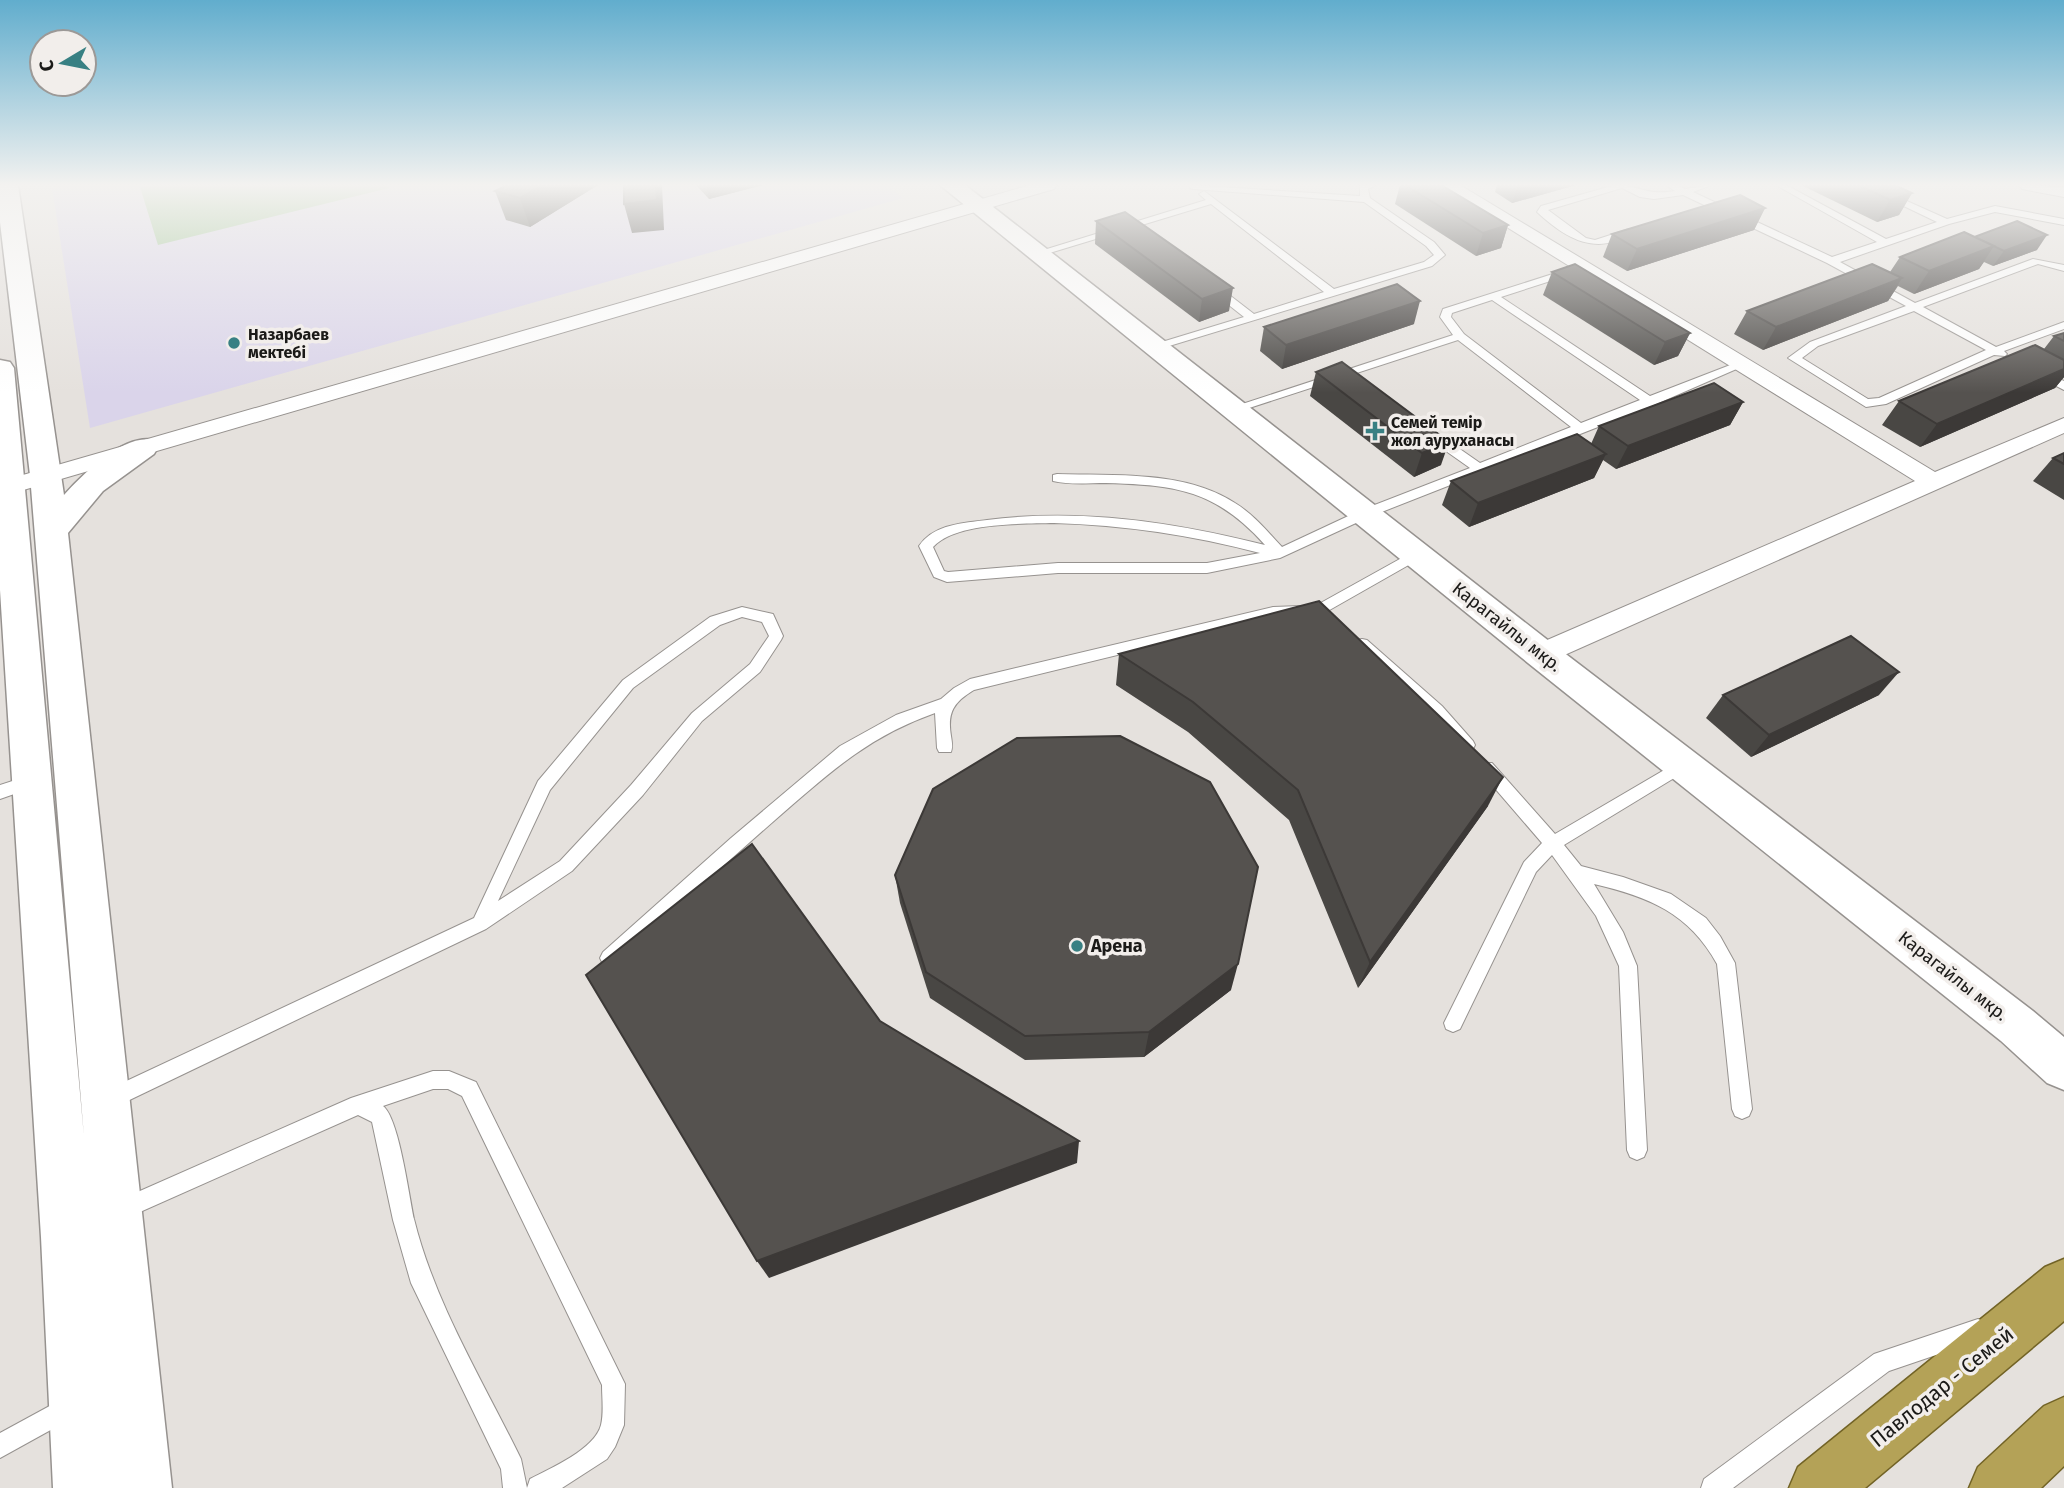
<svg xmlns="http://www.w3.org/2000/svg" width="2064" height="1488" font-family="'Fira Sans',sans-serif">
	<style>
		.education { fill: #dad4ea }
		.green { fill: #99c28e }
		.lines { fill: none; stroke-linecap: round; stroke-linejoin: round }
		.service-casing { stroke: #96928f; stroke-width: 2 }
		.minor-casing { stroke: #96928f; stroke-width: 2 }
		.tertiary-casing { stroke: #96928f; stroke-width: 3 }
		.trunk-casing { stroke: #726326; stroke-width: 3 }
		.service { fill: #fff; fill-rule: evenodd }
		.minor { fill: #fff; fill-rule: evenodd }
		.tertiary { fill: #fff; fill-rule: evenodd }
		.trunk { fill: #b4a257; fill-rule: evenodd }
		.wall { fill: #494744 }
		.shaded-wall { fill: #3c3937 }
		.building { fill: #55524f; stroke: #3c3937; stroke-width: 2 }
		.poi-dot { fill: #388083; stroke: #f2eeeb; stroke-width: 2.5 }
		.labels { text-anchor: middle; stroke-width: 7; stroke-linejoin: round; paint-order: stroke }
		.far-poi-label { font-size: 16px; font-weight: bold; fill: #1b1a18; stroke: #f2eeeb; text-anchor: start }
		.street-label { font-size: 18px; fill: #1b1a18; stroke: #f2eeeb }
		.poi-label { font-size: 18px; font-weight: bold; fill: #1b1a18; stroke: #f2eeeb; text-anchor: start }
		.near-street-label { font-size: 21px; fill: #1b1a18; stroke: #f2eeeb }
	</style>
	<rect width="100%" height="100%" fill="#e5e1dd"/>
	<polygon class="education" points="66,185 887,185 903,198 90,428 52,188"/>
	<polygon class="green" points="151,185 387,185 389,188 158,245 140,187"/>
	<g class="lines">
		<defs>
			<g id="service">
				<polygon points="1189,185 1360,196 1360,186 1376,185 1368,189 1370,198 1434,242 1445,255 1432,266 1156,350 1152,349 1152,345 1244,317 1211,291 1211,287 1219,287 1254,314 1324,292 1211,204 1043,255 1034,253 1206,200 1199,194 1204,191 1334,289 1424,262 1434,255 1426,246 1364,202 1193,189 1190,188"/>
				<path d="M1615,185c24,0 31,11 60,6l-9,-6h11l8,4 26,-4 -18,7 139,65 45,-15 -101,-57h10l100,54 51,-17 -77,-37h11l76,34 48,-13 69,13v6l-69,-13 -46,12 -109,38 75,41 118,-44 31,6v6l-26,-7 -115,43 73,40 68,-25v7l-60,22 3,3 -2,2 -11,-1 -108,49 -20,3 -78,-49 22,-16 96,-36 -79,-43 -144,-68 -29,4 -14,-2 -18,-9 -74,22 38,28 9,2 34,-11 5,3c-37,25 -68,7 -97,-20l4,-6zM1914,311l72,39 -107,48 -11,1 -66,-41 16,-12z"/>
				<path d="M1562,271l5,3 -1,2 -65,21 149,99 88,-34 10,2 -94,41 -285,112 -89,41 -73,15h-149l-111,9 -13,-5 -15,-31c15,-22 44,-23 68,-26 94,-12 186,2 278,25 -49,-55 -89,-60 -159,-62 -17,0 -37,2 -53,-2v-6l4,-1c58,2 127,-4 178,29 18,11 32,28 47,44l77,-36 111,-43 -44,-31v-6h8l46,32 91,-36 -113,-87 -221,72h-8l-2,-3 226,-74 -13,-18 3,-8zM1492,300l148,100 -59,23 -117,-89 -13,-17 1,-4zM1054,523c70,2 138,12 206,30l-53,10h-149l-110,9 -4,-1 -11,-24c23,-25 89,-23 121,-24z"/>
				<polygon points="2039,370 2064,381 2064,390 2035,375 2035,371"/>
				<path d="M1416,550l5,2 2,3 -2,3 -102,58 -5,1 -7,-4 -6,3 -28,1 -299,73c-20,12 -27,22 -23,46 1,7 2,10 0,16h-12l-2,-4 -2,-35c-68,24 -107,61 -160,107 -54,47 -106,96 -160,144l-6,2 -6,-2 -3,-6 3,-6 128,-114 109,-92 56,-31 45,-16 13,-11 16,-9 303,-72 28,-1 7,4z"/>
				<path d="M742,607l31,7 10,22 -2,4 -21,32 -58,49 -59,74 -71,76 -86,58 -369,177 -7,3 -7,-3 -3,-7 3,-7 371,-174 64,-137 85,-101 87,-63zM742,617l20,5 7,14 -19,28 -58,49 -61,72 -71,76 -62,40 52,-111 83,-102 87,-63z"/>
				<polygon points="1362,639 1367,640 1442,706 1473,741 1475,745 1473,749 1461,749 1432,714 1357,648 1355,644 1357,640"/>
				<path d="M1683,759l6,2 2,4 -2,4 -125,76 17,21 42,11 48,17 35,24 14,18 15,27 17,146 -3,7 -7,3 -7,-3 -3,-7 -15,-145c-28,-51 -68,-67 -123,-80l29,48 14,34 10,184 -3,7 -7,3 -7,-3 -3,-7 -8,-184 -23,-50 -44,-61 -16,17 -76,157 -7,3 -7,-3 -2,-6 80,-161 18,-19 -62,-72 -2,-4 2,-4h12l63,71z"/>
				<polygon points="31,775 37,776 39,781 37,786 0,799 0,785"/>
				<path d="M433,1071h16l27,11 149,302 -1,41 -9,22 -8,12 -45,29h-59l-2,-19 -90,-186 -18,-63 -21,-98 -14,-7 -236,105 -7,-4 -4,-7 4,-7 236,-104zM433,1089h15l14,7 140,289c0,13 2,27 -1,40 -6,24 -50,43 -71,54l-3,9 -6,-29c-38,-78 -86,-155 -107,-240 -5,-23 -15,-101 -31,-113z"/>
				<polygon points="1978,1319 1986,1322 1989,1330 1986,1338 1889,1371 1733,1488 1701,1488 1704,1479 1874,1354"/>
				<polygon points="68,1396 76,1400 80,1408 76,1416 0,1458 0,1433"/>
			</g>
			<g id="minor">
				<polygon points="1030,185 1057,185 1054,189 20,491 11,494 2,491 0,488 2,481"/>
				<polygon points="1439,185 1460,185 1935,472 2064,418 2064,433 1551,661 1541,664 1531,661 1527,654 1531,647 1915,481"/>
				<polygon points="2019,185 2064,187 2064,197 2022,189"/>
			</g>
			<g id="tertiary">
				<path d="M0,185h18l46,310c19,-21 60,-62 90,-55l4,7 -4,7 -51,37 -35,42 104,955h-119l-12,-251 -41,-647v-230l10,2 4,6 70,769 -54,-662 -30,-253z"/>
				<polygon points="940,185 965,185 1554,645 2033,1011 2064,1037 2064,1090 2047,1083 2001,1041 1528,663"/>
			</g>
			<g id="trunk">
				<polygon points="2064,1259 2064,1321 1865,1488 1789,1488 1798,1467 2045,1267"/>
				<polygon points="2064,1397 2064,1466 2041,1488 1969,1488 1978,1467 2044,1406"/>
			</g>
		</defs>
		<use href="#service" class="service-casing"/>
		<use href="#minor" class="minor-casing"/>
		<use href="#tertiary" class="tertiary-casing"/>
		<use href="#trunk" class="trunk-casing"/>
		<use href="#service" class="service"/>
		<use href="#minor" class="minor"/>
		<use href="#tertiary" class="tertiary"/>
		<use href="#trunk" class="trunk"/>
	</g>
	<g class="wall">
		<polygon points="507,185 598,185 530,227 506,220 495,191"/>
		<polygon points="696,185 763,185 709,199"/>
		<polygon points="1400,185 1441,185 1508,225 1501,248 1476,256 1395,204"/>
		<polygon points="1497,185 1576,185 1512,203 1495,192"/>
		<polygon points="1801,185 1895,185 1912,193 1899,215 1877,222"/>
		<polygon points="1765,208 1754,230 1627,271 1603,257 1612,234"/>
		<polygon points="1096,221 1229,311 1199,322 1095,244"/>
		<polygon points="1974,237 2037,250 1993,266 1984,262 1979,269 1914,294 1898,286 1888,301 1763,350 1734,334 1747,311 1890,272 1900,257"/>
		<polygon points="1552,272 1690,333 1678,356 1654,365 1543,295"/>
		<polygon points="1414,324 1282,369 1260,351 1264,327"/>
		<polygon points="2064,333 2064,377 2055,388 1920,447 1882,425 1899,401 2044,349 2054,336"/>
		<polygon points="1316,372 1441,465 1414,477 1310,396"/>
		<polygon points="1743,402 1730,425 1616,469 1603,460 1594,478 1469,527 1442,505 1451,481 1591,444 1599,426"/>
		<polygon points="2064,453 2064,500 2033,481 2053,458"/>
		<polygon points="1119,654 1488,806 1358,988 1289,820 1188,732 1116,685"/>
		<polygon points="1723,695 1879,695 1751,757 1706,718"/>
		<polygon points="895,875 1231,990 1144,1057 1025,1060 930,998 900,903"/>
	</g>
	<g class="shaded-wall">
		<polygon points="542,185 598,185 530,227 520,198"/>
		<polygon points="656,185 662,185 664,230 632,233 624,204"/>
		<polygon points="706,185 763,185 709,199"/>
		<polygon points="1518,185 1576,185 1512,203"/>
		<polygon points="1912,193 1899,215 1877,222 1890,200"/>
		<polygon points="1765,208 1754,230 1627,271 1637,249"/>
		<polygon points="1508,225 1501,248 1476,256 1483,233"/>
		<polygon points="2047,235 2037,250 1993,266 2004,251"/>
		<polygon points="1994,246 1979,269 1914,294 1929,271"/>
		<polygon points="1902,278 1888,301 1763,350 1776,327"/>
		<polygon points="1233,288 1229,311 1199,322 1202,299"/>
		<polygon points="1420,301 1414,324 1282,369 1286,345"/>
		<polygon points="1690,333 1678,356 1654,365 1665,342"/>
		<polygon points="2064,369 2064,377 2055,388 1920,447 1937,424"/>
		<polygon points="1743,402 1730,425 1616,469 1628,446"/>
		<polygon points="1449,442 1441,465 1414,477 1422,453"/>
		<polygon points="1606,454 1594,478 1469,527 1478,503"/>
		<polygon points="1899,672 1879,695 1751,757 1769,735"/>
		<polygon points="1503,777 1488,806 1358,988 1370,962"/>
		<polygon points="1238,964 1231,990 1144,1057 1149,1032"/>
		<polygon points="1079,1141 1077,1163 769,1278 757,1261"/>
	</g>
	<g class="building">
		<polygon points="507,185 542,185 520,198 495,191"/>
		<polygon points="624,185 656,185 657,200 624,204"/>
		<polygon points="1405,185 1441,185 1508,225 1483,233"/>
		<polygon points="1858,185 1895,185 1912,193 1890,200"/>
		<polygon points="1740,195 1765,208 1637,249 1612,234"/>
		<polygon points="1125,212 1233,288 1202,299 1096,221"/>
		<polygon points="2017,221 2047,235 2004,251 1974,237"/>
		<polygon points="1964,232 1994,246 1929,271 1900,257"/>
		<polygon points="1575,264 1690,333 1665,342 1552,272"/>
		<polygon points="1872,264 1902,278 1776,327 1747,311"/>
		<polygon points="1397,284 1420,301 1286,345 1264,327"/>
		<polygon points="2064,333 2064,341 2054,336"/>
		<polygon points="2035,345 2064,360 2064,369 1937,424 1899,401"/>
		<polygon points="1342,362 1449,442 1422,453 1316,372"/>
		<polygon points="1714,383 1743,402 1628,446 1599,426"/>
		<polygon points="1577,434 1606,454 1478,503 1451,481"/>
		<polygon points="2064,453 2064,464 2053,458"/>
		<polygon points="1319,601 1503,777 1370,962 1298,790 1193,702 1119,654"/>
		<polygon points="1851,636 1899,672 1769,735 1723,695"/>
		<polygon points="1120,736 1210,782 1258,867 1238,964 1149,1032 1025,1036 926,972 895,875 933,789 1017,738"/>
		<polygon points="752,844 880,1021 1079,1141 757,1261 586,975"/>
	</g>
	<linearGradient id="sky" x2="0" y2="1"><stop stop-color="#61adcd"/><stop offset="0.47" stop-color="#f3f2f0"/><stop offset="1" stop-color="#f3f2f0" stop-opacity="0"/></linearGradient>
	<rect width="2064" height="393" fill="url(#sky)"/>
	<g class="poi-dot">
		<circle cx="234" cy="343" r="7"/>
		<path d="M1371.5 420.5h7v7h7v7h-7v7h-7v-7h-7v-7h7z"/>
		<circle cx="1077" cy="946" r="7"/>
	</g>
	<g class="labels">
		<g class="far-poi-label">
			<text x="248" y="340">Назарбаев<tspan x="248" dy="18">мектебі</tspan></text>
			<text x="1391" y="428">Семей темір<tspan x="1391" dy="18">жол ауруханасы</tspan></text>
		</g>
		<g class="street-label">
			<text transform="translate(1507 627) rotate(38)" y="6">Карагайлы мкр.</text>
			<text transform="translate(1953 976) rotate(38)" y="6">Карагайлы мкр.</text>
		</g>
		<g class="poi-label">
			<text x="1091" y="952">Арена</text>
		</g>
		<g class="near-street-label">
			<text transform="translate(1942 1387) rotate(-39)" y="7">Павлодар - Семей</text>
		</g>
	</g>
	<g transform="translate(63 63) rotate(260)"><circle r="33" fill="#f2eeeb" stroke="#9c9997" stroke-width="2"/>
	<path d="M0-5L12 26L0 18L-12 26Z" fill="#388083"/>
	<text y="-10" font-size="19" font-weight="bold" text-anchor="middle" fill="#1b1a18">С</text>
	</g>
</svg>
